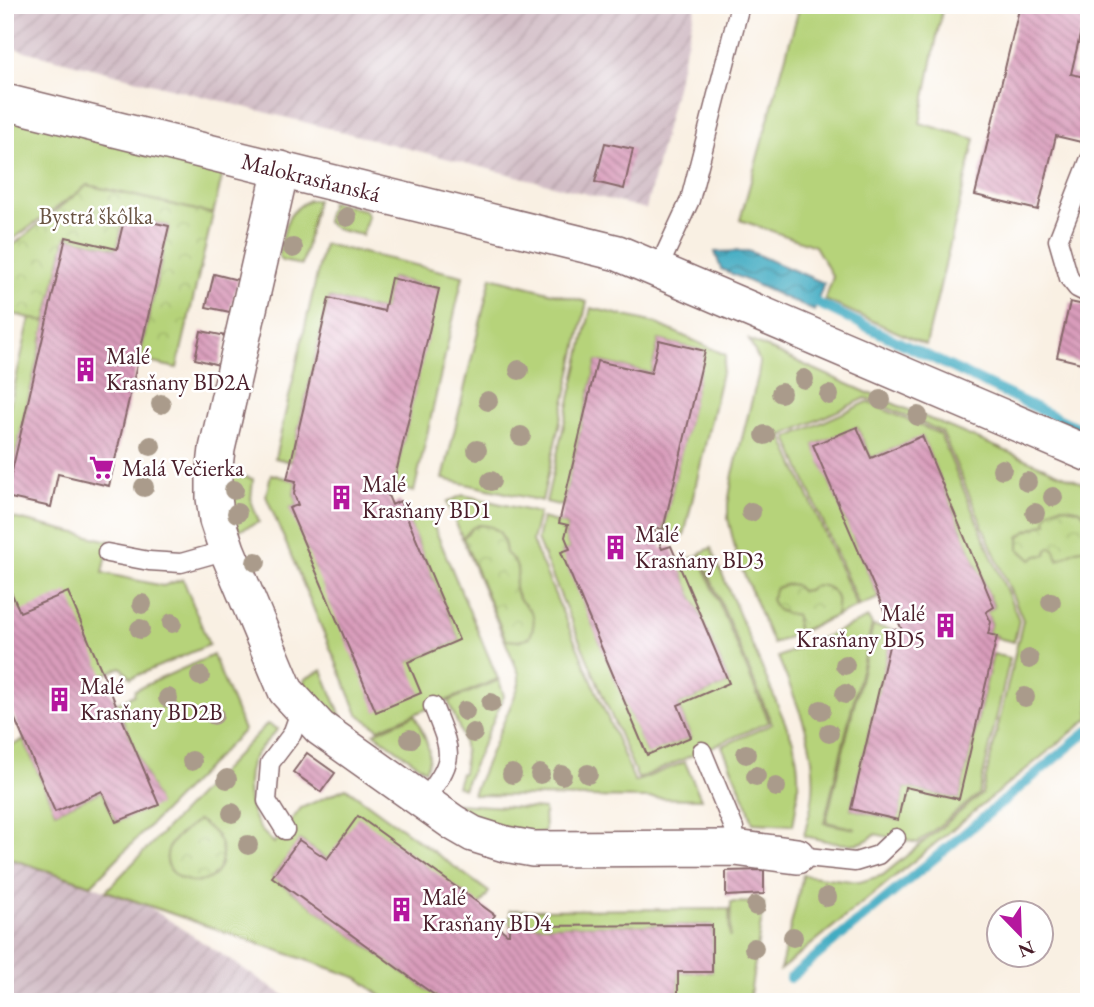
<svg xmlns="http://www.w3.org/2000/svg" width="1094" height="1007" font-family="'EB Garamond',serif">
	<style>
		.industrial { fill: url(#industrial-furrows) }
		.green { fill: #b6d37a; stroke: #807952; stroke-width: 2 }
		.park { fill: url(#park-crowns); stroke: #807952; stroke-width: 2 }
		.water { fill: url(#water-waves); stroke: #466676; stroke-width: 2 }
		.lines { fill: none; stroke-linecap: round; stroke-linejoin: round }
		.stream { stroke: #43acc2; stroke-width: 10 }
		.building { fill: url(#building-back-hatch) }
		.service-casing { stroke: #87686b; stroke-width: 21 }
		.minor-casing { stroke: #87686b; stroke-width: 38 }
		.service { stroke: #fff; stroke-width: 18 }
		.minor { stroke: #fff; stroke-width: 35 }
		.tree { fill: #aa9b8b }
		.labels { text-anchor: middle; stroke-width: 5; stroke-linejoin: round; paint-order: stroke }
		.street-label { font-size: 23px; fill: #4a1f2b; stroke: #fff }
		.park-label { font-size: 23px; fill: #6a5543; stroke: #fff }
		.poi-label { font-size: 23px; fill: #4a1f2b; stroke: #fff; text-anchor: start }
	</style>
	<defs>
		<pattern id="industrial-furrows" width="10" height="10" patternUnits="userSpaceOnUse" patternTransform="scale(1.75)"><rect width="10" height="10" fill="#d2bdc6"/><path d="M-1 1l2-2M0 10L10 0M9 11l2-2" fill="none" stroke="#b6a2aa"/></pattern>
		<pattern id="park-crowns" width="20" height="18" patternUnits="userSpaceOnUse" patternTransform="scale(1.75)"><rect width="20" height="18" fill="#b6d37a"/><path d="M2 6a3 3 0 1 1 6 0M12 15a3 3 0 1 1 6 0" fill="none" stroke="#9eb56a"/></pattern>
		<pattern id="water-waves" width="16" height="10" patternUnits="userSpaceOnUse" patternTransform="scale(1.75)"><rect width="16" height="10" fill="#43acc2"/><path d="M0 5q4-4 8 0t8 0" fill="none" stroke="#3a8b9e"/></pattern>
		<pattern id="building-back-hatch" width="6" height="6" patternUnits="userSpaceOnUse" patternTransform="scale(1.75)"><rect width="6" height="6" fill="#d99cbb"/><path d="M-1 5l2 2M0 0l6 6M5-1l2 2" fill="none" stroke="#b27f98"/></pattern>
	</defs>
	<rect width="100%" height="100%" fill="#fff"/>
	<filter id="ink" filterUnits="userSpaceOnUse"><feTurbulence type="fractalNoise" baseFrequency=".0143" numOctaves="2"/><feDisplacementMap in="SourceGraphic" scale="14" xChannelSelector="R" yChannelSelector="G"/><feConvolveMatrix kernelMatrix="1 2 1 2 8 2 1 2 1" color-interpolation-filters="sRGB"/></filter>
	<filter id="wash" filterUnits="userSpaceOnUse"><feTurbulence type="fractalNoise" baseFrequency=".00686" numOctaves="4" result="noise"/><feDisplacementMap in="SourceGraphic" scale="28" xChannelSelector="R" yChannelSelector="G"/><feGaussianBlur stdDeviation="1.57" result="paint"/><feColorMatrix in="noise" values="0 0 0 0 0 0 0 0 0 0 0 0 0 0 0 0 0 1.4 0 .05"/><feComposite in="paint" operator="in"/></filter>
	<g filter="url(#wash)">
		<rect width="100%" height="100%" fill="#f9f0e3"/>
		<g class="industrial">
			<polygon points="5,5 696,5 646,209 5,46"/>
			<polygon points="5,857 91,885 149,907 294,1002 5,1002"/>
		</g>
		<g class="green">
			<polygon points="800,5 943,5 920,123 975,139 926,345 825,300 833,277 815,246 740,220"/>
			<polygon points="6,115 224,169 213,214 88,185 5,245"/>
			<path d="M309,200h8l-15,65 -20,-4 -3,-3v-3c6,-26 4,-41 30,-55z"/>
			<path d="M331,202l34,8 3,6 -6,19c-12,-3 -29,-4 -36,-14z"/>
			<polygon points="324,244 463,276 414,492 393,486 438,288 391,278 384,311 329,298 291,462 275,458"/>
			<polygon points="491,277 587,302 542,501 443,479"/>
			<polygon points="591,308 655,323 726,355 684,536 663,530 704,351 659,340 651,373 597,361 563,506 546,502"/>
			<polygon points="30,318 46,322 6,497 5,427"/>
			<polygon points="749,340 868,393 1089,486 1089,718 780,970 803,875 860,882 883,875 982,794 1023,620 942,432 866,398 782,436 857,607 773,644 737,557 728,518 728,504 733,474 758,376 760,362"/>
			<polygon points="867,402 940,434 1019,620 1014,642 997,638 997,636 988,634 991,622 986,612 994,607 922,437 871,458 857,427 814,445 879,598 859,606 787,438"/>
			<polygon points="233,474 253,479 251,500 259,522 238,531 231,515 230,475"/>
			<polygon points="271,474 296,481 294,494 298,505 290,508 408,662 459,640 407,518 427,510 498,679 379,729 358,714 266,496"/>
			<polygon points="463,495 539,513 532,541 635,782 685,762 701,799 476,795 473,794 516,693 519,684 519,674 447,502"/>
			<polygon points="5,516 110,541 103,573 163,586 183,579 209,645 131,678 121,667 103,675 20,612 7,582 5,582"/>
			<polygon points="542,518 568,525 565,537 570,549 562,552 647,754 691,737 678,705 729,683 678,563 699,555 769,722 638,779 537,540"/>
			<path d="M711,548l82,193c8,30 6,54 0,84l-40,-2 -6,-19 -25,-58 50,-22 -72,-171z"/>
			<path d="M868,618l4,7 -48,198 32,6 -30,-7 47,-196 20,4 -42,179 46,11 8,-33 54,12 34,-145 17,4 -31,136 -61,49 -43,-9c-17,19 -49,6 -71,2 3,-14 8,-29 9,-43 4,-49 -17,-92 -35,-136z"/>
			<polygon points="213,655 244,730 91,885 5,857 5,748 24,740 55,812 102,791 116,822 158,804 116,703 134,695 135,690"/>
			<polygon points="322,670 344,724 324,709 303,687 305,679"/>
			<path d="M499,680l5,16 -41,93 -6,-3 4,-13h2c6,-30 -4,-45 -15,-72z"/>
			<path d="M415,715c7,18 21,37 10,55l-51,-37z"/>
			<path d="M267,724l11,5c-9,10 -22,21 -27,34 -6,20 -3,46 8,64 4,6 10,11 15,16l27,-35 45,-20 143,104 -9,13 -153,-46 -27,-19 -28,37 172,125h-55l-31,-24 -252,-87z"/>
			<path d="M457,804l87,5 1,22 -4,3c-26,-4 -65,-10 -84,-30z"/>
			<polygon points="731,902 764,903 750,995 742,1002 678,1002 678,972 712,972 712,925 510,926 510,910 729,909 730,937"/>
		</g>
		<g class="park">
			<polygon points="87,185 213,214 177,368 139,360 169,226 125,216 117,249 66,237 46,322 5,312 6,251"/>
			<path d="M1061,506l19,4 5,6 4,-1v33l-13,2 -18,10 -3,-10 -4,-3 -4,3 -1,5 -9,1 -6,4 -12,-11v-12l8,-6 20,-8c-3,-9 5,-15 14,-17z"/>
			<path d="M479,525c20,1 25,9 27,28 8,7 13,13 11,24 -1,3 -3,8 -2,11 3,23 28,15 15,49l-12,4 -12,-1 -43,-102 9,-10z"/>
			<path d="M788,584l7,1 6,6 7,-1c9,-9 24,-4 29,8 1,6 0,12 -1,18l-38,16c-2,-6 0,-11 -3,-17 -12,-3 -19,-2 -24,-16l5,-11z"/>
			<path d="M198,820c6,4 12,9 17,14 5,6 7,13 7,20 0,46 -71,29 -52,-9 6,-10 19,-17 28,-25z"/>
		</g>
		<polygon class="water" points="748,251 824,283 814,311 721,269 715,252"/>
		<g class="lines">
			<g class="stream">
				<polyline points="817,303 1089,433"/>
				<polyline points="790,978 1089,730"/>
			</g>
		</g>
		<g id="blocks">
			<g class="building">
				<polygon points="1020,5 1087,5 1071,74 1089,78 1089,108 1081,142 1056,136 1038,210 975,195"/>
				<polygon points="605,143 633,149 624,189 595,182"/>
				<polygon points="125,216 169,226 109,486 58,474 51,507 6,497 66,237 117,249"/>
				<polygon points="214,274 238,280 230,312 206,307"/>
				<polygon points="391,278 439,289 393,486 384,486 392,505 400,501 459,640 408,662 421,693 376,712 289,508 298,505 294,494 296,481 287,479 329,298 384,311"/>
				<polygon points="1070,302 1089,306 1089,365 1057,357"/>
				<polygon points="201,331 226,336 219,365 195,359"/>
				<polygon points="659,340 705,351 663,530 655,527 654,529 662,549 671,546 729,683 678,705 691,737 647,755 561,552 570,549 565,537 568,525 559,523 597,361 651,373"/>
				<polygon points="857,427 871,458 922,436 994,607 986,612 991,622 988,634 997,636 959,799 905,787 898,820 851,809 893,629 902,631 902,630 894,611 886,615 813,445"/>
				<polygon points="5,579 20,612 68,592 159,805 116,822 102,791 55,812 5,696"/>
				<polygon points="307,753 335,773 321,792 293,772"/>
				<polygon points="358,816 495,915 491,921 507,934 509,934 509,926 510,926 712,925 712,972 678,972 678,1002 444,1002 272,877 299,840 327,859"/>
				<polygon points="764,870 764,894 726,896 726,871"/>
			</g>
		</g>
	</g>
	<g filter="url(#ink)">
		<use href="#blocks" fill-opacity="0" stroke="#87686b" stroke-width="2"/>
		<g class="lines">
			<defs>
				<g id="service">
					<polyline points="1089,161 1058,240 1069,278 1077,288 1089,294"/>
					<polyline points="658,269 690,200 740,5"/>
					<polyline points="107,553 149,561 181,563 227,550"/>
					<polyline points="702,751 734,828 735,848"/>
					<path d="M423,802c33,-45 30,-45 10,-96"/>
					<polyline points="285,830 267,801 270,763 292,734 301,709"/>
					<polyline points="797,856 855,862 878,855 896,838"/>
				</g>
				<g id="minor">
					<path id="s1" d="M5,102l613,151 471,201"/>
					<polyline points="281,169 217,449 214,475 214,498 217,520 227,550 286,691 320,728 454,823 473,834 505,844 533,849 735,848 797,856"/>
				</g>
			</defs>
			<use href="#service" class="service-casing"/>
			<use href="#minor" class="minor-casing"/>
			<use href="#service" class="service"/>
			<use href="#minor" class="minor"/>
		</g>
		<g class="tree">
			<circle cx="347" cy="217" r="10"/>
			<circle cx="293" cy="248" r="10"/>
			<circle cx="519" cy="370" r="10"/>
			<circle cx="804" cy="379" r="10"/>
			<circle cx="781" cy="393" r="10"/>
			<circle cx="829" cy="395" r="10"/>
			<circle cx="881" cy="400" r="10"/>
			<circle cx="488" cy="401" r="10"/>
			<circle cx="161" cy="404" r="10"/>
			<circle cx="918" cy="416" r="10"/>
			<circle cx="765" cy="435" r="10"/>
			<circle cx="521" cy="436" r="10"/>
			<circle cx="151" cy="446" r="10"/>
			<circle cx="477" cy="450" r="10"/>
			<circle cx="1002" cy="469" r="10"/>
			<circle cx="491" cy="481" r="10"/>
			<circle cx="1027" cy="482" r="10"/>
			<circle cx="144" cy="487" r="10"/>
			<circle cx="234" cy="490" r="10"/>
			<circle cx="1053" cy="497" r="10"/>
			<circle cx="751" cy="512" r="10"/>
			<circle cx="237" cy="513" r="10"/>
			<circle cx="1035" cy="513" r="10"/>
			<circle cx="256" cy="562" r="10"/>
			<circle cx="1051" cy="602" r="10"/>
			<circle cx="142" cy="604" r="10"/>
			<circle cx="172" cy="623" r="10"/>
			<circle cx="140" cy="629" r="10"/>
			<circle cx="1029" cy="659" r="10"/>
			<circle cx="845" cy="665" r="10"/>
			<circle cx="200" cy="676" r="10"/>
			<circle cx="845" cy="694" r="10"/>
			<circle cx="1025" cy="697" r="10"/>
			<circle cx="168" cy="698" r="10"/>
			<circle cx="491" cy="703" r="10"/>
			<circle cx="821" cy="710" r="10"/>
			<circle cx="465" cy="711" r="10"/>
			<circle cx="214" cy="715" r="10"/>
			<circle cx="473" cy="733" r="10"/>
			<circle cx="829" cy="733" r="10"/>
			<circle cx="410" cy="739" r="10"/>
			<circle cx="746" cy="754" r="10"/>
			<circle cx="192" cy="761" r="10"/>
			<circle cx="512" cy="774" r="10"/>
			<circle cx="540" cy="774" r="10"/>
			<circle cx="588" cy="774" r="10"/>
			<circle cx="562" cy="775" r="10"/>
			<circle cx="756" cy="776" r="10"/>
			<circle cx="227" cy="779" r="10"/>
			<circle cx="776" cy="787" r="10"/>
			<circle cx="232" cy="813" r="10"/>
			<circle cx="248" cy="845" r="10"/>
			<circle cx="827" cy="897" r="10"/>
			<circle cx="756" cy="906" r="10"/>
			<circle cx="793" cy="937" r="10"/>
			<circle cx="754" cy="948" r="10"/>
		</g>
	</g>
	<defs>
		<symbol id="building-bare" viewBox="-9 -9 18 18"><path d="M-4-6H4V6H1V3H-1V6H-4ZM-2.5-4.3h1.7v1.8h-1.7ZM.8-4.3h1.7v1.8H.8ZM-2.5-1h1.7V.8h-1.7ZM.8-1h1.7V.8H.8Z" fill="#b5179e" stroke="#fff" stroke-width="2.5" paint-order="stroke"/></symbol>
		<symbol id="supermarket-bare" viewBox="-9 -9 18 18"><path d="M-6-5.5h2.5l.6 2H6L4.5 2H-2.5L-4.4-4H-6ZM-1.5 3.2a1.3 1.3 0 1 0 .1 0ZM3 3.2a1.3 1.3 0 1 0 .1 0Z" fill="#b5179e" stroke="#fff" stroke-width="2.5" paint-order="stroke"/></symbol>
	</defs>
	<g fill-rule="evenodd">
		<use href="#building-bare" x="68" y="352" width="35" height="35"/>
		<use href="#supermarket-bare" x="84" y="450" width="35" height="35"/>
		<use href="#building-bare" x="324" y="480" width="35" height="35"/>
		<use href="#building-bare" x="598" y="530" width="35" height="35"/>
		<use href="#building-bare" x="928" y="608" width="35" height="35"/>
		<use href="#building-bare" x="42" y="682" width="35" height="35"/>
		<use href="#building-bare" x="384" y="892" width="35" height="35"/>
	</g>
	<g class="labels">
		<g class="street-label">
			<text dy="8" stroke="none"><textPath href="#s1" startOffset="315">Malokrasňanská</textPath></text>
		</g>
		<g class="park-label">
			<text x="96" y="224">Bystrá škôlka</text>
		</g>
		<g class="poi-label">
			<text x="106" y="364">Malé<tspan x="106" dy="26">Krasňany BD2A</tspan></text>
			<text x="122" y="476">Malá Večierka</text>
			<text x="362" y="492">Malé<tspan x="362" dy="26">Krasňany BD1</tspan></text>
			<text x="635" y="542">Malé<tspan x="635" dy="26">Krasňany BD3</tspan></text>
			<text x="925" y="621" text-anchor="end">Malé<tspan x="925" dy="26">Krasňany BD5</tspan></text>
			<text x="80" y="694">Malé<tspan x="80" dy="26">Krasňany BD2B</tspan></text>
			<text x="422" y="905">Malé<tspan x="422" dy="26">Krasňany BD4</tspan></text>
		</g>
	</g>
	<rect width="1094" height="1007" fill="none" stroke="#fff" stroke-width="28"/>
	<g transform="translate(1020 934) rotate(157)"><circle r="33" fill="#ffffff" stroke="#b7a5aa" stroke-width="2"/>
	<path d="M0-5L12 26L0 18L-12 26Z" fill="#b5179e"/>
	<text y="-10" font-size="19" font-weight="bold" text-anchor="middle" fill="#4a1f2b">N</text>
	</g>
</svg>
